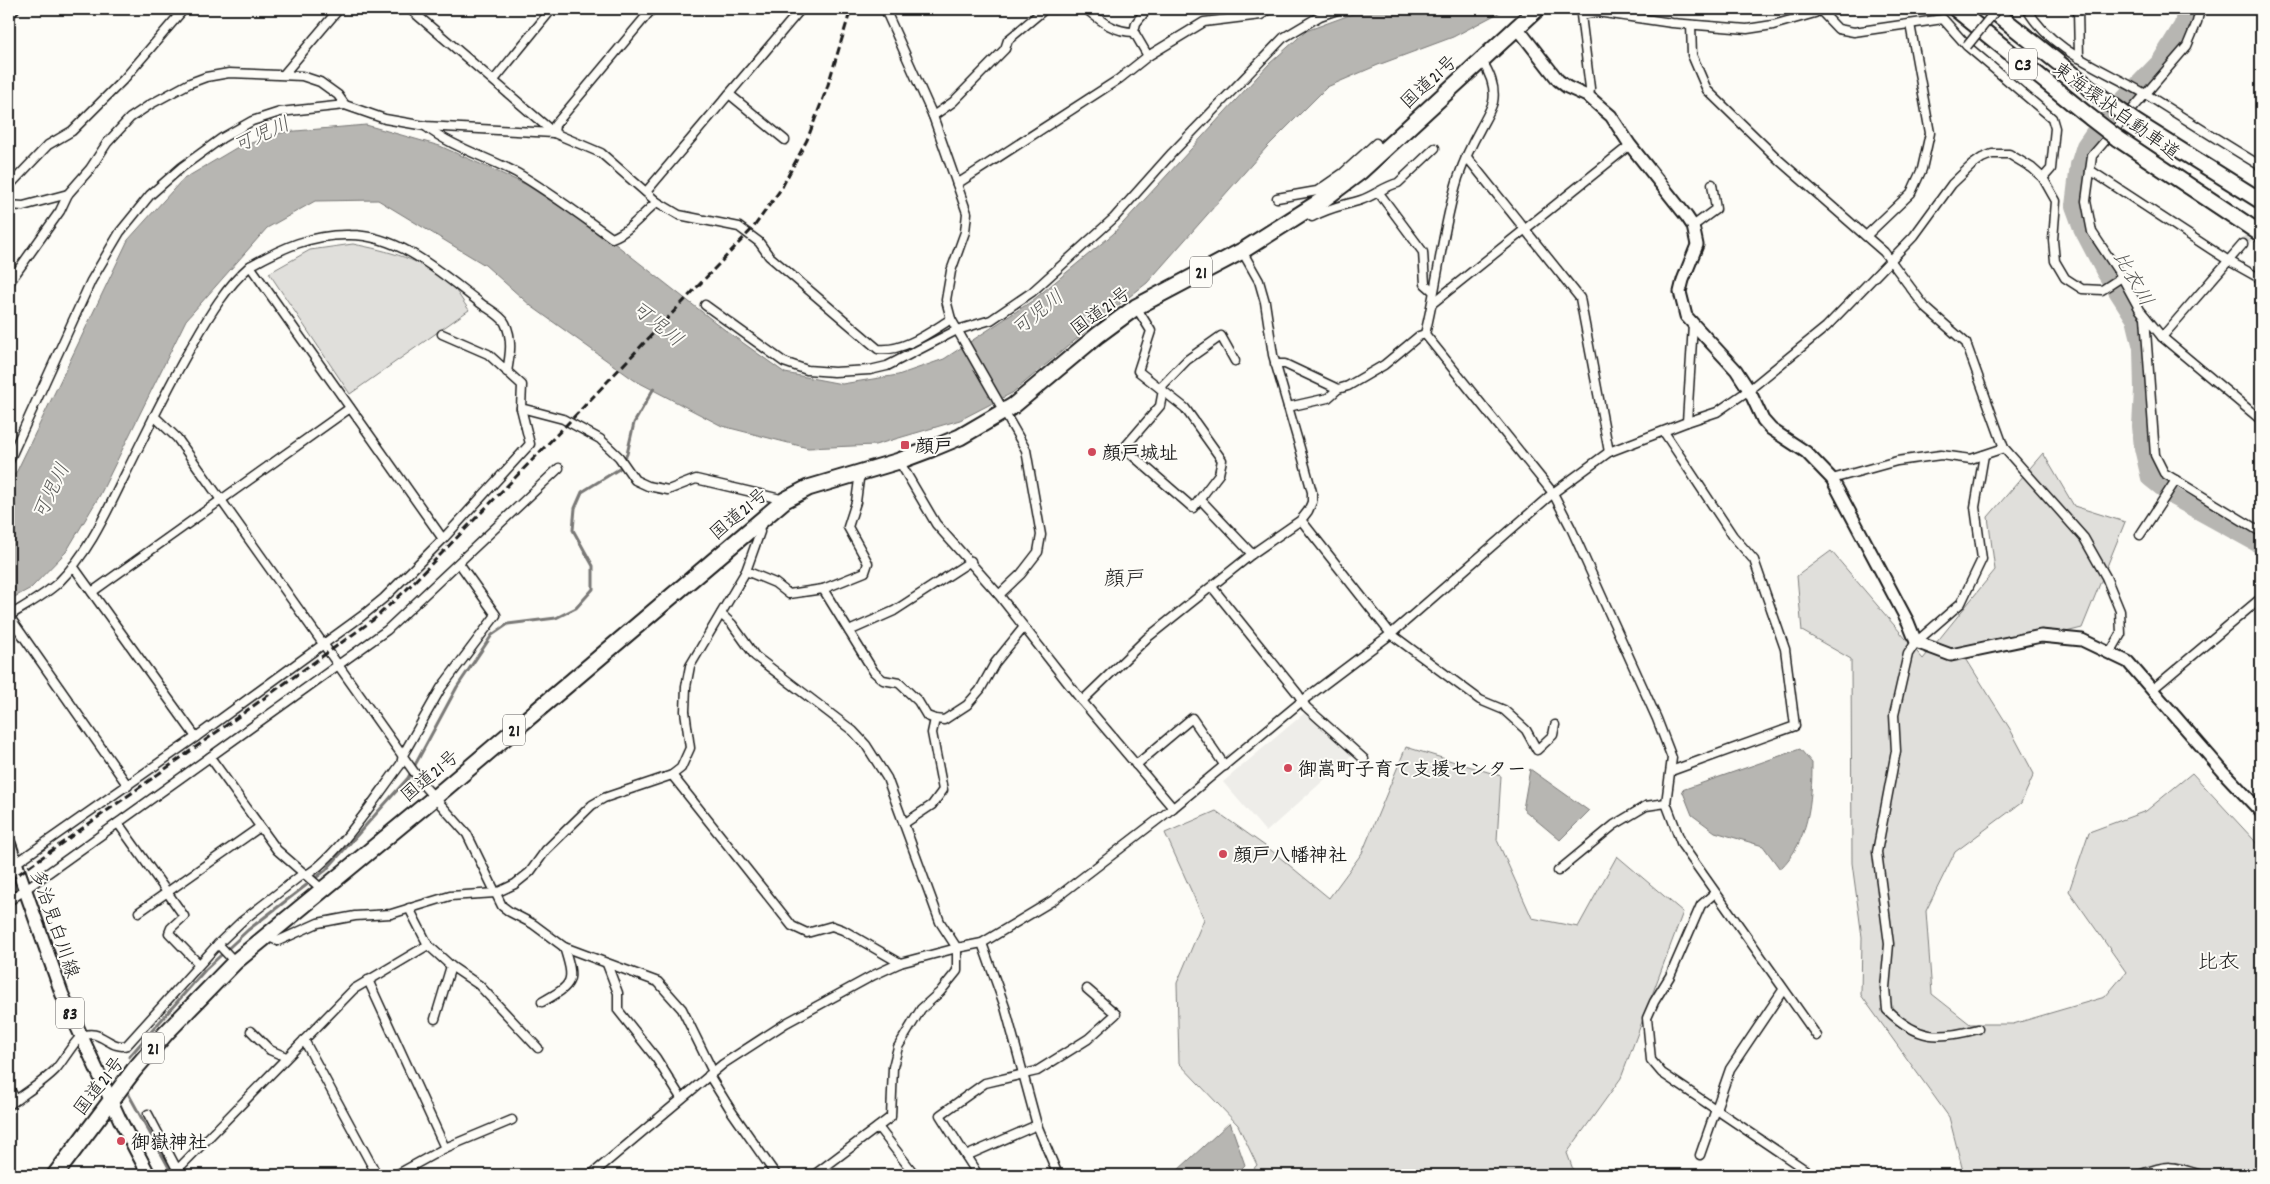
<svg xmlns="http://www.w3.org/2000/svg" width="2270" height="1184" font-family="Dekko,'Klee One',sans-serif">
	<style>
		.built { fill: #eeede9 }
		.green { fill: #e0dfdb; stroke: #7e7e7c }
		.water { fill: #b7b6b2; stroke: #797876 }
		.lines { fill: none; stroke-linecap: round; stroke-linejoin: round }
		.stream { stroke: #797876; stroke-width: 3 }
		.river { stroke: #b7b6b2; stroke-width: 18 }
		.street-tunnel { stroke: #dbdad6; stroke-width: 8; stroke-dasharray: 8 4; stroke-linecap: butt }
		.street-casing { stroke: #1c1c1c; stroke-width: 11 }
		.secondary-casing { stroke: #1c1c1c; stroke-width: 15 }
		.primary-casing { stroke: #1c1c1c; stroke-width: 16 }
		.highway-casing { stroke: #1c1c1c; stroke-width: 19 }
		.street { stroke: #fdfcf7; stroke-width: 8 }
		.secondary { stroke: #fdfcf7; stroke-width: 11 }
		.primary { stroke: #fdfcf7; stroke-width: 12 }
		.highway { stroke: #fdfcf7; stroke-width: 15 }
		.rail { stroke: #1c1c1c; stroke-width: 3; stroke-dasharray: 8 4; stroke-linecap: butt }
		.street-bridge-casing { stroke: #1c1c1c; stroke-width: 11; stroke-linecap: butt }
		.highway-bridge-casing { stroke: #1c1c1c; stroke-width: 19; stroke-linecap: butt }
		.street-bridge { stroke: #fdfcf7; stroke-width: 8 }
		.highway-bridge { stroke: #fdfcf7; stroke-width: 15 }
		.poi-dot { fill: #d1495b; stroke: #fdfcf7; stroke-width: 2 }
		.labels { text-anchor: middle; stroke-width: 4; stroke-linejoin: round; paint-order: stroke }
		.shield { fill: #fdfcf7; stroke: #605f5e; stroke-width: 1 }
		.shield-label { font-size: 18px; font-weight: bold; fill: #1c1c1c }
		.street-label { font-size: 19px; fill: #1c1c1c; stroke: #fdfcf7 }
		.poi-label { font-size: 19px; font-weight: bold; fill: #1c1c1c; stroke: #fdfcf7; text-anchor: start }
		.water-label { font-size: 20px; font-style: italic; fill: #5a5a58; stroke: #fdfcf7 }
		.quarter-label { font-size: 21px; fill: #1c1c1c; stroke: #fdfcf7 }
	</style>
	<rect width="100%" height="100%" fill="#fdfcf7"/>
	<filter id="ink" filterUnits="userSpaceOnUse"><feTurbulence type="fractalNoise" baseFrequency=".02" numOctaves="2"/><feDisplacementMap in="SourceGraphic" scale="10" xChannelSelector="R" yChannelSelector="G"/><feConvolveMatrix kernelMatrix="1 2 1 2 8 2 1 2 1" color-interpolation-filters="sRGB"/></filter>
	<g filter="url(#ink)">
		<polygon class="built" points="1307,711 1352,755 1266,832 1223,782"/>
		<g class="green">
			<path d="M353,244c35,7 70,15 98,41 7,7 12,17 18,25l-119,84 -81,-121 41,-23z"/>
			<polygon points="2043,453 2074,506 2125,522 2082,628 1965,657 2010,729 2034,774 2021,803 1955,852 1926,911 1932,994 1970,1024 2013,1024 2105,997 2126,972 2069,891 2089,832 2146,811 2192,773 2254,840 2261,851 2261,1175 1964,1175 1949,1117 1861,995 1862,937 1852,863 1851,659 1802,631 1797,576 1831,551 1923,659 1995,570 1988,517"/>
			<polygon points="1406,747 1501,776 1497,840 1532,918 1578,927 1617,856 1683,912 1621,1078 1567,1153 1575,1175 1248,1175 1257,1165 1238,1125 1179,1063 1177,983 1204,919 1165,833 1216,811 1272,851 1329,898 1362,853"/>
		</g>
		<g class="water">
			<polygon points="1366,9 1506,9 1453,37 1378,65 1327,87 1266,148 1147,283 1098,321 1012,393 960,420 875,445 808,448 722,426 634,380 531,306 485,265 378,200 315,201 267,228 186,320 100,495 66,552 31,588 9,600 9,482 17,471 128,240 182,180 236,148 284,132 366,125 440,146 525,184 609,239 725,330 785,373 842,384 898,375 944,359 1032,301 1113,234 1269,64 1306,31"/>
			<path d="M1800,749l12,14c0,38 -3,78 -32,106l-17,-23 -48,-14 -23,-17 -10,-25z"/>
			<polygon points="1530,769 1589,811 1560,840 1523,809"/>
			<polygon points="1230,1122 1245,1165 1235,1175 1181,1175 1177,1171"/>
		</g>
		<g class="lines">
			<g class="stream">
				<polyline points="129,1057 205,970 248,930 326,870 408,778 457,687 492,635 508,624 556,618 576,608 593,589 593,566 573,530 575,508 582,492 619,469 627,454 634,423 654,388"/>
				<polyline points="129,1095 173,1175"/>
			</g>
			<polyline class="river" points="2186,9 2183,25 2160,62 2101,123 2085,146 2079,165 2074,206 2082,228 2105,272 2135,319 2142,348 2143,390 2141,426 2143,448 2150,478 2174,497 2261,545"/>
			<polyline class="street-tunnel" points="2243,244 2261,223"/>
			<defs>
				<g id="street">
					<path d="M410,9l144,124 47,20 56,49 22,13 60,12 20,15 10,14 109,93c26,3 52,-17 73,-30"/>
					<polyline points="885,9 933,116 967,213 965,232 951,271 946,300 951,319 1026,450 1041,535 1038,552 1021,574 999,595"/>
					<path d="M1086,9c15,12 28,23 48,23"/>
					<polyline points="1147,9 1136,23 1134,32 1148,56"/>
					<polyline points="1795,9 1803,16"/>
					<polyline points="1819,9 1838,29 1854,32 1943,19 1967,46 2052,118 2055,128 2051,169 2043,178"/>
					<path d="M2027,9c25,44 79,61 120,86 38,24 76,48 114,71"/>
					<polyline points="2078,9 2079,58"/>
					<polyline points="2200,9 2197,22 2187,46 2092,156 2086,201 2092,232 2122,277 2140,310 2162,337 2261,420"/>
					<polyline points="9,16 15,9"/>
					<polyline points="1691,25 1692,55 1707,90 1780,161 1884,252 1925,307 1966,343 2004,448 2084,538 2106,577 2120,611 2121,634 2110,653"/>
					<polyline points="284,74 339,9"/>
					<polyline points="494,80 552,9"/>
					<polyline points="729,94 785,140"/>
					<polyline points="1589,97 1590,88 1581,15 1597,12 1672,23 1747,29 1773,25 1815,13 1819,9"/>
					<polyline points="933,116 953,102 1005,49 1008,40 1045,9 1055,9"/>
					<path d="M425,126c27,21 62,31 92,47 33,19 64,43 95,65 17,-6 30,-24 45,-36"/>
					<polyline points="554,133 555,125 652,9"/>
					<polyline points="1466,156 1580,298 1609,452"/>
					<polyline points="2090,170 2229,261 2261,279"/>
					<polyline points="957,184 1119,79 1148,56 1204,22 1261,15 1270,9"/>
					<polyline points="9,186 48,145 72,131 124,79 184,9"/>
					<polyline points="646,192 801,9"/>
					<polyline points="1379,193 1423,252 1425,284 1433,291"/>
					<polyline points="1277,198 1317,191 1343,173 1376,143"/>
					<polyline points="9,205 23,206 68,194"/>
					<path d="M1306,212l6,5c18,-10 30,-11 49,-17 13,-4 24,-14 37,-17l37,-35"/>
					<polyline points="1693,226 1716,209 1712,184"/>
					<polyline points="1866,236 1911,193 1922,169 1930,133 1910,24"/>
					<path d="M250,266c32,-18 62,-32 100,-31 50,0 91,38 129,67 7,6 22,13 26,21 8,16 5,32 2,49"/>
					<polyline points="9,283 60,211 68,194 90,169 107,143 130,118 151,104 190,83 206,77 229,73 302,76 320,82 338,95 345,105 385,119 425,126 554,133"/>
					<polyline points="1433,303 1630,145"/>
					<polyline points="705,305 784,362 807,370 834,372 870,370 887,366 957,330 991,320 1032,292 1114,218 1172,153 1283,38 1320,16 1340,9"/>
					<polyline points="1136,307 1151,331 1138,371 1185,408 1222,460 1219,474 1193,508 1124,448 1160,406 1163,390"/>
					<polyline points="2145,317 2155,455 2164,473 2261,532"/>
					<polyline points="442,334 488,354 522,385 521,408 563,419 600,439 619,457 635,480 648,486 668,490 696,479 785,500"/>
					<polyline points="1425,334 1553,493 1571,528 1657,719 1672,758 1666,803 1682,845 1817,1036"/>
					<path d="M1425,334c13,-52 17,-105 33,-156 6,-17 13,-33 22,-49 4,-8 10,-17 13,-27 3,-15 -4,-31 -12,-42"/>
					<polyline points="2162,337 2243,244"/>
					<polyline points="1275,364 1285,364 1338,389"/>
					<polyline points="1160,388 1187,360 1221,336 1235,361"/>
					<polyline points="1288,407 1328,398 1338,389 1348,386 1384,365 1419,336 1425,334"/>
					<polyline points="154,416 177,438 424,786 467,834 502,906 510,912 533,924 564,947 658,982 682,1009 713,1072"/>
					<polyline points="1687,422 1693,324"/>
					<polyline points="1664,432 1733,536 1754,560 1785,649 1795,726 1671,771"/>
					<polyline points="9,461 91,281 120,232 150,195 182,167 222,138 252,121 280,112 345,105"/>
					<polyline points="899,461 936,524 999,595 1082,701 1173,808"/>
					<polyline points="1832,479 1897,461 1941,455 1971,459 2004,448"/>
					<polyline points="1200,499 1252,554"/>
					<polyline points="1301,520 1391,634 1480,700 1504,710 1526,730 1537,750 1553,735 1555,725"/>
					<polyline points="2140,535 2176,480"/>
					<polyline points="73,566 196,737"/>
					<polyline points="746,571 775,583 789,594 823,589 874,672 883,680 899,683 918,701 927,716 935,719 944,720 967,705 980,690 995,663 1024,627"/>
					<polyline points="1212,587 1298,694 1306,707 1364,759"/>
					<polyline points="823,589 865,572 868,563 848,527 856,502 860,472"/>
					<polyline points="92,592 350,408"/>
					<polyline points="721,614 732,624 755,656 853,731 866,745 887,778 940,922 957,948 957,971 940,992 921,1009 898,1047 893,1067 891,1117 814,1175"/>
					<path d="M9,616c17,-11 35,-20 50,-34 31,-31 48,-71 67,-109 22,-44 43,-89 68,-131 16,-28 32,-55 56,-76l193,273"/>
					<polyline points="9,616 128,786"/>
					<polyline points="849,631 894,611 971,561"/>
					<polyline points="2153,689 2261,598"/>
					<polyline points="1082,701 1147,638 1252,554 1301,520 1308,511 1312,502 1312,492 1300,448 1273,355 1265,302 1259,281 1242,251"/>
					<polyline points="210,757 277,850 323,890"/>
					<polyline points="1136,765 1192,718 1225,766"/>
					<polyline points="672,775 792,926 807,933 832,926 843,930 900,963"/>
					<polyline points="118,823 184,916 171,928 169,933 199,964"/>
					<polyline points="905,823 932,805 943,790 932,733 935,719"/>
					<polyline points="9,868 196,737 362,616 384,598 443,539 530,444 521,408"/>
					<polyline points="1558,871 1614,825 1646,806 1666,803"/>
					<path d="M306,875c30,-16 73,-82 95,-111l2,-9 38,-67 55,-73 -37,-52"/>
					<polyline points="1715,893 1701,905 1670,976 1654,1002 1647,1018 1651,1060 1662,1073 1813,1175"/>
					<polyline points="9,901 387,630 559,468"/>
					<polyline points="409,908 428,945 451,966 435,1019"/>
					<polyline points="139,912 260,827"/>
					<polyline points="267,936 278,941 318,923 355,916 391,914 450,896 496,893 515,884 530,872 546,850 592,805 604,798 672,775 681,768 690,748 685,711 686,687 690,666 746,571 760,532 759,523"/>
					<polyline points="982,943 1005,1007 1037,1125 1058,1175"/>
					<polyline points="218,944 235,962"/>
					<polyline points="607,964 618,993 618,1010 656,1058 681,1098"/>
					<polyline points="451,966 479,985 538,1048"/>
					<polyline points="368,980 445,1148"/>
					<path d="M542,1002c32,-18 33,-20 22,-55"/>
					<path d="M1978,1029c-40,11 -60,11 -91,-19l-2,-22 4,-44 -12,-92 19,-101 -2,-36 14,-61 8,-12 45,-39 21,-44 -7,-52 9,-52"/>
					<polyline points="251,1031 270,1050 286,1057"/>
					<polyline points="304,1040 377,1175"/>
					<polyline points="709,1075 732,1112 776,1175"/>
					<polyline points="9,1088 16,1100"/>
					<path d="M9,1105c15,-11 33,-22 46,-35 7,-7 19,-29 26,-33 18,-11 30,14 46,8l91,-101 24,-23 62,-48"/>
					<polyline points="148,1114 180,1175"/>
					<polyline points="878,1127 915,1175"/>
					<polyline points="1700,1155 1730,1069 1783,990"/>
					<polyline points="966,1156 1037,1125"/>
					<polyline points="177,1170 354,989 428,945"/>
					<polyline points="396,1175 445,1148 512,1120"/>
					<polyline points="591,1175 723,1064 786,1023 874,975 900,963 957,948 982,943 1052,901 1173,808 1302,701 1391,634 1553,493 1609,452 1687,422 1717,412 1749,390 1826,327 1914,236 1952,184 1972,165 1982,158 1992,154 2009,154 2032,168 2043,178 2056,201 2053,240 2055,261 2065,278 2082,289 2102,290 2122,277"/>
					<polyline points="978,1175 940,1115 985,1083 1037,1071 1088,1039 1116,1014 1087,989"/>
					<path d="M2139,1175c29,-11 33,-10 62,0"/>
				</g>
				<polyline id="secondary" points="1516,26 1558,80 1567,87 1589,97 1611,116 1630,145 1687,217 1693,226 1697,245 1683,280 1680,292 1686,316 1736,370 1749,390 1763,420 1771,429 1806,452 1832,479 1908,622 1916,642 1951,655 2041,636 2082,640 2128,662 2227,776 2261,812"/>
				<polyline id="primary" points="9,844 62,994 120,1120 149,1175"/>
				<g id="highway">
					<polyline points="1956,9 2091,118"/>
					<polyline points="1991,9 2105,100"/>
					<polyline points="2134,121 2261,201"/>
					<polyline points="2117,138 2261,234"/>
					<polyline points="55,1175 134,1070 166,1033 235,962 434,798 785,500 808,488 899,461 931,449 960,437 1013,406 1098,335 1136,307 1242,251 1324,199 1360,172 1537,9"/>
				</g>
			</defs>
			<use href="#street" class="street-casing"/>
			<use href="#secondary" class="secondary-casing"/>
			<use href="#primary" class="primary-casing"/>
			<use href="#highway" class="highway-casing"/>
			<use href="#street" class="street"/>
			<use href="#secondary" class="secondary"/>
			<use href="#primary" class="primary"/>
			<use href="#highway" class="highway"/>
			<polyline class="rail" points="9,881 373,620 407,589 572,419 753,228 781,189 807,140 827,88 851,9"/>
			<defs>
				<polyline id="street-bridge" points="1967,46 1997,9"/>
				<g id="highway-bridge">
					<polyline points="2105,100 2134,121"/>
					<polyline points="2091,118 2117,138"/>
				</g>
			</defs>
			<use href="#street-bridge" class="street-bridge-casing"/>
			<use href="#highway-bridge" class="highway-bridge-casing"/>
			<use href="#street-bridge" class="street-bridge"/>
			<use href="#highway-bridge" class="highway-bridge"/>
		</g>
	</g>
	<g class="poi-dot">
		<rect x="900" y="440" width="10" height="10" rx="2.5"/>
		<circle cx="1092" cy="452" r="5"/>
		<circle cx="1288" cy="768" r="5"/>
		<circle cx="1223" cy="854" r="5"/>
		<circle cx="121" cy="1141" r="5"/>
	</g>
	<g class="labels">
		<g class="shield">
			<rect x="2009" y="48.5" width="28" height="31" rx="4"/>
			<rect x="1190" y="256.5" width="22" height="31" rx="4"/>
			<rect x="503" y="714.5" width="22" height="31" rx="4"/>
			<rect x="56" y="997.5" width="28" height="31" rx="4"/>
			<rect x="142" y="1032.5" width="22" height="31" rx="4"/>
		</g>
		<g class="shield-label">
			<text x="2023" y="70">C3</text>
			<text x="1201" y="278">21</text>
			<text x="514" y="736">21</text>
			<text x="70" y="1019">83</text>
			<text x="153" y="1054">21</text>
		</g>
		<g class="street-label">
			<text transform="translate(1428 81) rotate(-43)" y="7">国道21号</text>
			<text transform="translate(2117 110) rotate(36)" y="7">東海環状自動車道</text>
			<text transform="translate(1100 310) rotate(-36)" y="7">国道21号</text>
			<text transform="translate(738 513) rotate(-40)" y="7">国道21号</text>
			<text transform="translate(429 775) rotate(-40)" y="7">国道21号</text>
			<text transform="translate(56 923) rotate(71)" y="7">多治見白川線</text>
			<text transform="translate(98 1085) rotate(-52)" y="7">国道21号</text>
		</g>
		<g class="poi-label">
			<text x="915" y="452">顔戸</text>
			<text x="1102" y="459">顔戸城址</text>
			<text x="1298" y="775">御嵩町子育て支援センター</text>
			<text x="1233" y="861">顔戸八幡神社</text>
			<text x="131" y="1148">御嶽神社</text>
		</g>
		<g class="water-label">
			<text transform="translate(261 134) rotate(-24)" y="7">可児川</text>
			<text transform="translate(2134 278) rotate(60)" y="7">比衣川</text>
			<text transform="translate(1037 312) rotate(-39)" y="7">可児川</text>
			<text transform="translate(658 323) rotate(39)" y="7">可児川</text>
			<text transform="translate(50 491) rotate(-64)" y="7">可児川</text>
		</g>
		<g class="quarter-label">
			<text x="1125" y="585">顔戸</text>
			<text x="2218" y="968">比衣</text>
		</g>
	</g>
	<rect width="2270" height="1184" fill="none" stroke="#fdfcf7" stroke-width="30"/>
	<rect x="15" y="15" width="2240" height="1154" fill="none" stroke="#1c1c1c" stroke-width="2" filter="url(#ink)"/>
</svg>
